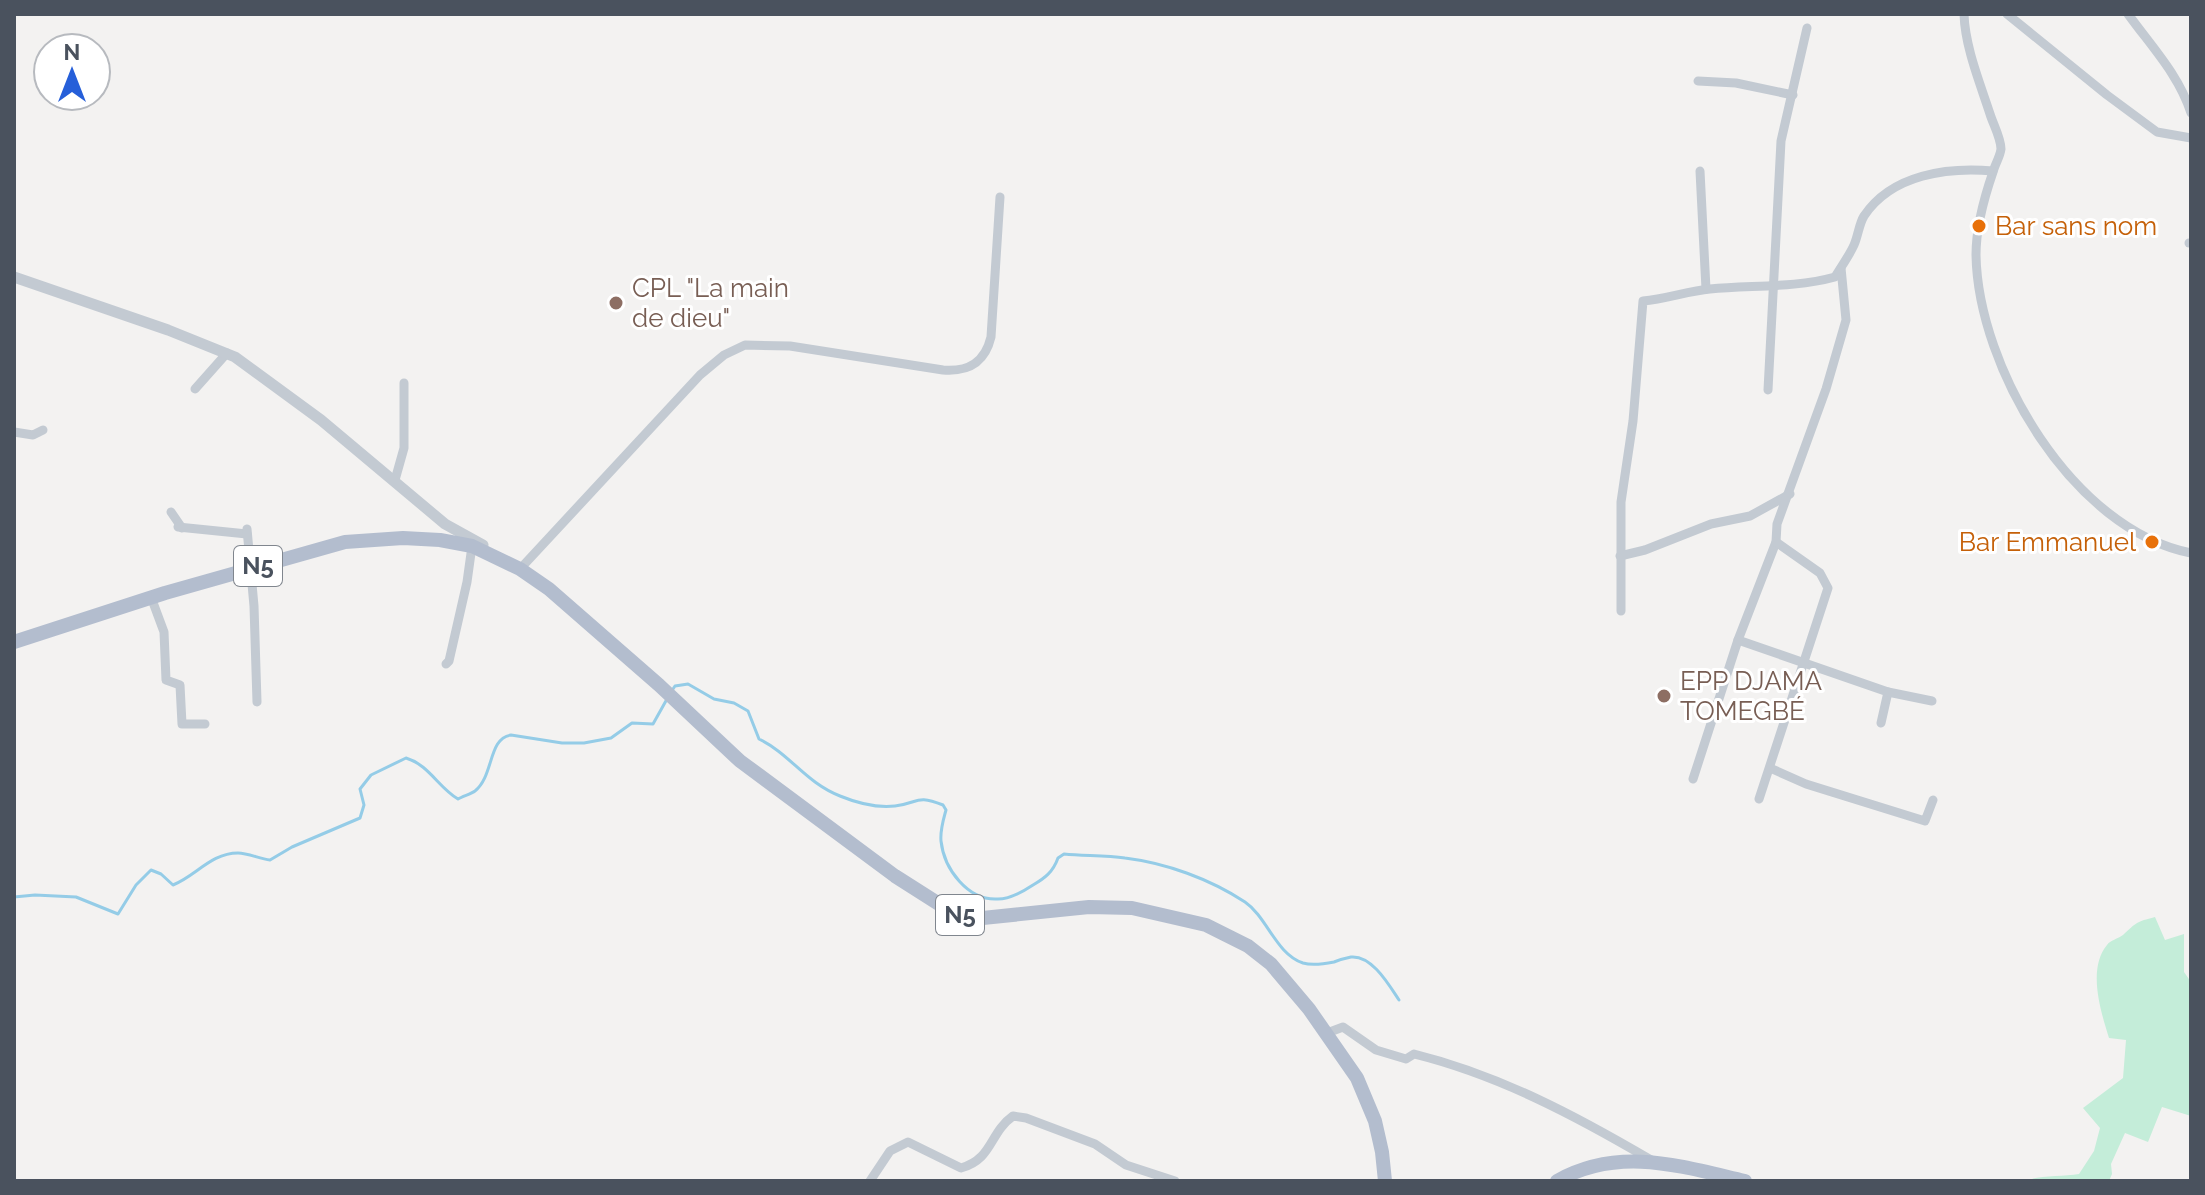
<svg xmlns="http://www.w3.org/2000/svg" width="2205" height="1195" font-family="Raleway,sans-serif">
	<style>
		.green { fill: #c4edd9 }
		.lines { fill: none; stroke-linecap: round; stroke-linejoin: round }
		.stream { stroke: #94cce7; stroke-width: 3 }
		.minor { stroke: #c3cad2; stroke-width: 9 }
		.tertiary { stroke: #c3cad2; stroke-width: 11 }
		.primary { stroke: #b3bdce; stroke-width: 14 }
		.food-dot { fill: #e8710a; stroke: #fff; stroke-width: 3 }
		.education-dot { fill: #8d6e63; stroke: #fff; stroke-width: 3 }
		.labels { text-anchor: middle; stroke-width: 6; stroke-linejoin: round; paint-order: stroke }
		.shield { fill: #fff; stroke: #80868e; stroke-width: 2 }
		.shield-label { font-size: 24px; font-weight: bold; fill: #4a525e }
		.food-label { font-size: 26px; fill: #c56008; stroke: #fff; text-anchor: start }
		.education-label { font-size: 26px; fill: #785e54; stroke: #fff; text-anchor: start }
	</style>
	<rect width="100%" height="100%" fill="#f3f2f1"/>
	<path class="green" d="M2155,917l10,23 19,-6v38l7,10v134l-29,-9 -14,35 -23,-9 -14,31 1,10 -3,7h-83c12,-6 37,-4 53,-7l15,-23 6,-23 -17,-20 40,-30 3,-38 -17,-2c-8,-26 -22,-69 -2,-93 3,-5 11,-6 16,-10 14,-13 13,-13 32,-18z"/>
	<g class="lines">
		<g class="stream">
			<path d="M673,689l2,-3 13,-2 26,15 20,4 14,8 11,28c31,15 47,44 81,57 17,7 37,12 55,10 24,-3 21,-12 48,-1l3,5c-3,11 -6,20 -5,31 3,28 27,60 57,58 11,0 26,-8 35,-14 12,-7 20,-13 25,-27l6,-4c20,2 41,1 61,4 41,5 85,21 120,44 22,15 31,52 58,61 10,3 21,1 31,-1 5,-2 12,-4 17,-5 21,-2 38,28 48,43"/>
			<path d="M14,897l21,-2 41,2 42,17 18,-29 15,-15 10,4 12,11c23,-9 38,-32 65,-32 10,0 22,6 32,7l22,-13 68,-29 4,-13 -4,-16 11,-14 35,-17c23,7 32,29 52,41 5,-3 13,-5 17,-8 19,-15 13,-53 36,-56l51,8h22l27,-5 21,-15 21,1 14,-25"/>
		</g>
		<g class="minor">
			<path d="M1964,14c1,33 16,69 26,100 3,10 11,24 11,35 -1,8 -6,15 -8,23 -9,26 -17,55 -17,83 2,113 97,275 215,298"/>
			<polyline points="2007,14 2107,95 2157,132 2191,138"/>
			<path d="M2128,14c23,32 51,61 63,99"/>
			<polyline points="1698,81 1736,83 1793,95"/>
			<polyline points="1700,171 1706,289"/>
			<polyline points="2189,243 2191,243"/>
			<polyline points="195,389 227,353"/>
			<polyline points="1768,390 1781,141 1807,28"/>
			<polyline points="14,432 33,435 43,430"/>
			<polyline points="395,480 404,448 404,383"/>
			<polyline points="171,512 182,528"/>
			<polyline points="178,527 247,534"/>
			<polyline points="247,529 254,606 257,702"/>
			<polyline points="1620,556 1645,550 1711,524 1750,516 1790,494"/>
			<path d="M520,569l180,-194 24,-20 21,-10 45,1 153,24c26,2 42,-8 48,-33l9,-140"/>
			<polyline points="151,597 164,632 166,680 180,685 182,724 205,724"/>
			<path d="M1621,611v-109l12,-81 10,-120c23,-2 45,-10 67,-12 42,-4 85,-1 125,-12 6,-10 14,-21 19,-32 4,-9 5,-21 10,-29 28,-42 84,-49 129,-45"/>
			<polyline points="1738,640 1888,692 1881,723"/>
			<polyline points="446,664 449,661 467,582 472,546"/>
			<polyline points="1888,692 1932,701"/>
			<polyline points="1770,768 1806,784 1925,821 1933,800"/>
			<polyline points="1693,779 1738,640 1776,542 1777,524 1826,389 1846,320 1841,268"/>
			<polyline points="1759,799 1828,588 1820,573 1776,542"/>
			<path d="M1327,1033l16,-6 33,23 30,9 8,-5c85,21 162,62 237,106"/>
			<path d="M870,1181l20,-30 18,-9 53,26c32,-9 28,-35 52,-52l13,2 69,26 31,21 49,16"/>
		</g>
		<polyline class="tertiary" points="14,277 168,330 235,357 321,420 445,524 483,545"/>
		<g class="primary">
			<polyline points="14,642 165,593 345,542 403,538 440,540 472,546 520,569 549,589 659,685 740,761 895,876 939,904 973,919 1089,907 1132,908 1206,925 1248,946 1271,964 1309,1009 1357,1078 1375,1121 1382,1152 1385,1181"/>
			<path d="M1557,1181c62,-35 123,-15 188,0"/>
		</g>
	</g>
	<g class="food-dot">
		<circle cx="1979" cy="226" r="8"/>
		<circle cx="2152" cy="542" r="8"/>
	</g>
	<g class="education-dot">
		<circle cx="616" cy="303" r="8"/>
		<circle cx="1664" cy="696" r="8"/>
	</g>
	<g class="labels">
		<g class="shield">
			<rect x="234" y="546" width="48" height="40" rx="6"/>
			<rect x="936" y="895" width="48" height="40" rx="6"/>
		</g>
		<g class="shield-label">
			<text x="258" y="574">N5</text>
			<text x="960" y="923">N5</text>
		</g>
		<g class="food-label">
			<text x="1995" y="235">Bar sans nom</text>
			<text x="2136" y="551" text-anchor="end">Bar Emmanuel</text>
		</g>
		<g class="education-label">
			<text x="632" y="297">CPL "La main<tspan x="632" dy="30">de dieu"</tspan></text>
			<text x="1680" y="690">EPP DJAMA<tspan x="1680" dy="30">TOMEGBÉ</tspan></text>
		</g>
	</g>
	<rect width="2205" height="1195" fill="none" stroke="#4a525e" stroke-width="32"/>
	<g transform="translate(72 72)"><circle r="38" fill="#ffffff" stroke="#b7babf" stroke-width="2"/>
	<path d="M0-6L14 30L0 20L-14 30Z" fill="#265fd9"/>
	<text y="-12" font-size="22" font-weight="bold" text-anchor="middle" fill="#4a525e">N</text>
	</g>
</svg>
